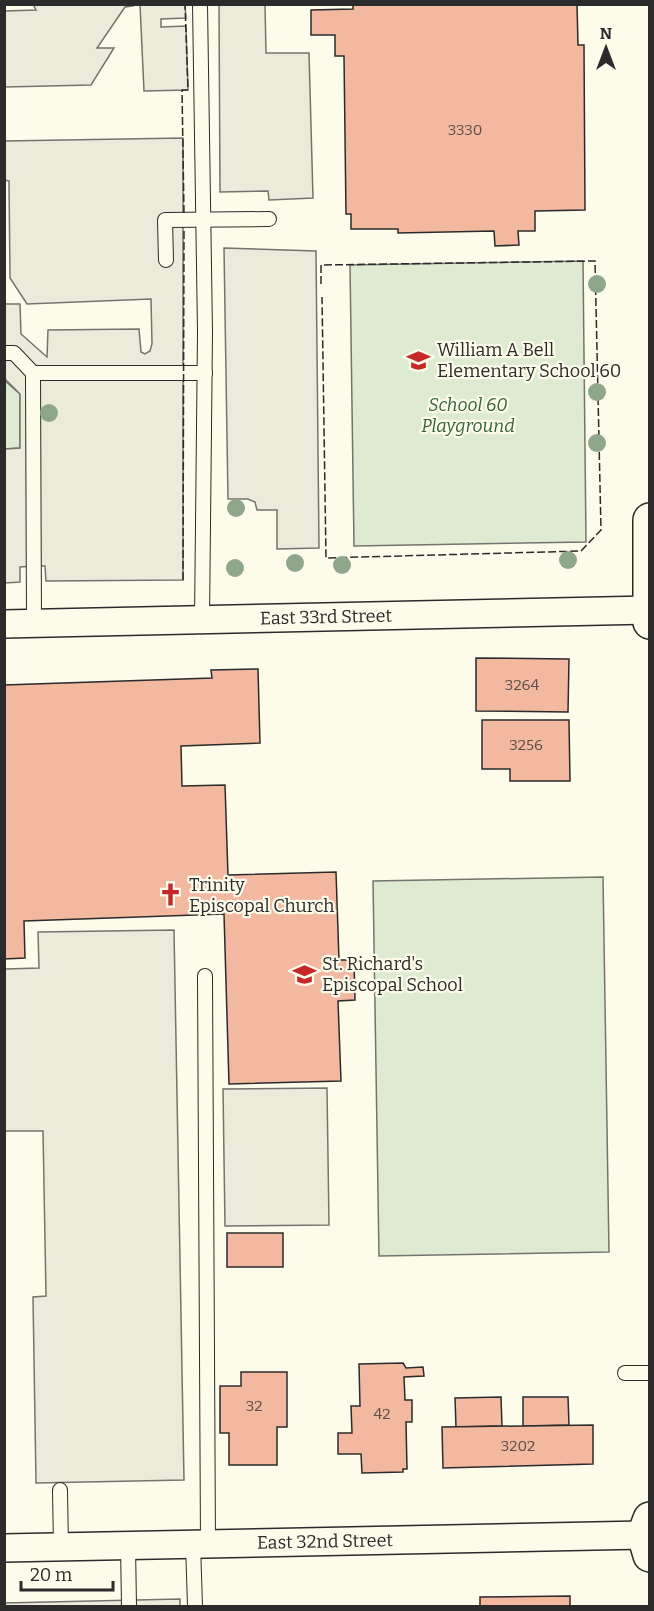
<svg xmlns="http://www.w3.org/2000/svg" width="654" height="1611" font-family="Bitter,serif">
	<style>
		.green { fill: #deebd1; stroke: #74746e; stroke-width: 1.5 }
		.parking { fill: #eceadb; stroke: #74746e; stroke-width: 1.5 }
		.building { fill: #f2b8a0; stroke: #2b2b2b; stroke-width: 1.5 }
		.lines { fill: none; stroke-linecap: round; stroke-linejoin: round }
		.lane-casing { stroke: #2b2b2b; stroke-width: 16 }
		.street-casing { stroke: #2b2b2b; stroke-width: 30 }
		.secondary-casing { stroke: #2b2b2b; stroke-width: 36 }
		.lane { stroke: #fdfbea; stroke-width: 14 }
		.street { stroke: #fdfbea; stroke-width: 27 }
		.secondary { stroke: #fdfbea; stroke-width: 33 }
		.fence { stroke: #2b2b2b; stroke-width: 1.5; stroke-dasharray: 8 3; stroke-linecap: butt }
		.tree { fill: #8ea78a }
		.labels { text-anchor: middle; stroke-width: 4.5; stroke-linejoin: round; paint-order: stroke }
		.number-label { font-size: 15px; fill: #5d4e48 }
		.poi-label { font-size: 18px; fill: #2b2b2b; stroke: #fdfbea; text-anchor: start }
		.park-label { font-size: 18px; font-style: italic; fill: #34623c; stroke: #fdfbea }
		.street-label { font-size: 18px; fill: #2b2b2b; stroke: #fdfbea }
	</style>
	<rect width="100%" height="100%" fill="#fdfbea"/>
	<g class="green">
		<polygon points="583,261 586,542 354,546 350,265"/>
		<polygon points="4,380 20,394 20,448 5,449"/>
		<polygon points="603,877 609,1252 379,1256 373,881"/>
	</g>
	<g class="parking">
		<polygon points="33,4 132,4 133,6 125,7 97,48 114,48 91,85 5,87 5,11 36,10"/>
		<polygon points="140,5 185,5 186,18 161,19 161,27 186,26 188,90 144,91"/>
		<polygon points="219,5 265,5 266,53 309,53 313,198 269,200 268,191 220,192"/>
		<polygon points="183,138 183,580 46,581 45,566 33,566 20,567 20,582 5,583 5,449 20,448 20,394 5,379 5,304 20,304 21,334 47,357 48,330 139,329 141,352 145,354 150,351 152,344 151,299 27,304 10,278 9,181 5,180 5,141"/>
		<polygon points="224,248 316,251 319,548 277,549 277,510 257,510 255,502 248,499 228,499"/>
		<polygon points="174,930 184,1480 36,1483 33,1297 46,1296 43,1131 5,1131 5,969 39,968 38,932"/>
		<polygon points="327,1088 329,1225 225,1226 223,1089"/>
		<polygon points="180,1599 180,1606 5,1606 4,1603"/>
	</g>
	<g class="building">
		<polygon points="353,4 577,4 578,45 584,45 585,210 535,211 535,231 518,231 519,245 495,246 494,231 398,233 398,229 351,229 351,214 346,214 344,56 335,56 335,35 311,35 311,10 353,9"/>
		<polygon points="476,658 569,659 568,712 476,711"/>
		<polygon points="258,669 260,743 181,746 182,786 225,785 228,875 336,872 339,960 354,960 355,1000 338,1001 341,1081 229,1084 224,914 24,921 25,958 4,959 4,685 212,678 211,670"/>
		<polygon points="482,720 569,720 570,781 510,781 510,769 482,769"/>
		<rect x="227" y="1233" width="56" height="34"/>
		<polygon points="403,1363 406,1368 423,1367 424,1376 404,1377 405,1400 412,1400 412,1422 406,1422 407,1469 403,1469 403,1472 362,1473 361,1454 338,1454 338,1433 352,1433 351,1406 360,1406 359,1364"/>
		<polygon points="241,1372 287,1372 287,1427 277,1427 277,1465 229,1465 229,1433 220,1433 220,1386 241,1386"/>
		<polygon points="501,1397 502,1426 456,1427 455,1398"/>
		<polygon points="523,1397 568,1397 569,1425 523,1426"/>
		<polygon points="593,1425 593,1464 443,1468 442,1427"/>
		<polygon points="570,1596 570,1606 480,1606 480,1597"/>
	</g>
	<g class="lines">
		<defs>
			<g id="lane">
				<polyline points="200,4 205,332 202,620"/>
				<polyline points="166,260 165,220 269,219"/>
				<polyline points="4,353 14,353 33,373 205,373"/>
				<polyline points="33,373 34,623"/>
				<polyline points="205,976 208,1544"/>
				<polyline points="625,1373 650,1373"/>
				<polyline points="60,1490 61,1547"/>
				<polyline points="193,1544 195,1606"/>
				<polyline points="128,1546 129,1606"/>
			</g>
			<g id="street">
				<path id="s1" d="M4,624l645,-14"/>
				<path id="s2" d="M4,1548l640,-13"/>
			</g>
			<g id="secondary">
				<polyline points="650,520 650,622"/>
				<polyline points="650,1519 644,1535 650,1555"/>
			</g>
		</defs>
		<use href="#lane" class="lane-casing"/>
		<use href="#street" class="street-casing"/>
		<use href="#secondary" class="secondary-casing"/>
		<use href="#lane" class="lane"/>
		<use href="#street" class="street"/>
		<use href="#secondary" class="secondary"/>
		<g class="fence">
			<polyline points="184,213 182,90 188,90 185,4"/>
			<polyline points="321,284 321,265 595,261 601,530 581,551 326,558 322,297"/>
			<polyline points="183,580 184,231"/>
		</g>
	</g>
	<g class="tree">
		<circle cx="597" cy="284" r="9"/>
		<circle cx="597" cy="392" r="9"/>
		<circle cx="49" cy="413" r="9"/>
		<circle cx="597" cy="443" r="9"/>
		<circle cx="236" cy="508" r="9"/>
		<circle cx="568" cy="560" r="9"/>
		<circle cx="295" cy="563" r="9"/>
		<circle cx="342" cy="565" r="9"/>
		<circle cx="235" cy="568" r="9"/>
	</g>
	<defs>
		<symbol id="school-bare" viewBox="-9 -9 18 18"><path d="M0-5L7-2L0 1L-7-2ZM-4 1L0 2.5L4 1V4Q0 6-4 4Z" fill="#c62828" stroke="#fdfbea" stroke-width="2.5" paint-order="stroke"/></symbol>
		<symbol id="church-bare" viewBox="-9 -9 18 18"><path d="M-1.2-6h2.4v3.5h3.3v2.4h-3.3V6h-2.4V-.1h-3.3v-2.4h3.3Z" fill="#c62828" stroke="#fdfbea" stroke-width="2.5" paint-order="stroke"/></symbol>
	</defs>
	<g fill-rule="evenodd">
		<use href="#school-bare" x="402" y="344" width="33" height="33"/>
		<use href="#church-bare" x="154" y="878" width="33" height="33"/>
		<use href="#school-bare" x="288" y="958" width="33" height="33"/>
	</g>
	<g class="labels">
		<g class="number-label">
			<text x="465" y="135">3330</text>
			<text x="522" y="690">3264</text>
			<text x="526" y="750">3256</text>
			<text x="254" y="1411">32</text>
			<text x="382" y="1419">42</text>
			<text x="518" y="1451">3202</text>
		</g>
		<g class="poi-label">
			<text x="437" y="356">William A Bell<tspan x="437" dy="21">Elementary School 60</tspan></text>
			<text x="189" y="891">Trinity<tspan x="189" dy="21">Episcopal Church</tspan></text>
			<text x="322" y="970">St. Richard's<tspan x="322" dy="21">Episcopal School</tspan></text>
		</g>
		<g class="park-label">
			<text x="468" y="411">School 60<tspan x="468" dy="21">Playground</tspan></text>
		</g>
		<g class="street-label">
			<text dy="6" stroke="none"><textPath href="#s1" startOffset="322">East 33rd Street</textPath></text>
			<text dy="6" stroke="none"><textPath href="#s2" startOffset="321">East 32nd Street</textPath></text>
		</g>
	</g>
	<rect width="654" height="1611" fill="none" stroke="#2b2b2b" stroke-width="12"/>
	<g transform="translate(606 48)" stroke="#fdfbea" stroke-width="4.5" paint-order="stroke">
	<path d="M0-4.5L10 22L0 15L-10 22Z" fill="#2b2b2b"/>
	<text y="-9" font-size="16" font-weight="bold" text-anchor="middle" fill="#2b2b2b">N</text>
	</g>
	<path d="M21 1581v9h92v-9" fill="none" stroke="#2b2b2b" stroke-width="3"/>
	<text x="30" y="1581" font-size="18" fill="#2b2b2b" stroke="#fdfbea" stroke-width="4.5" paint-order="stroke">20 m</text>
</svg>
